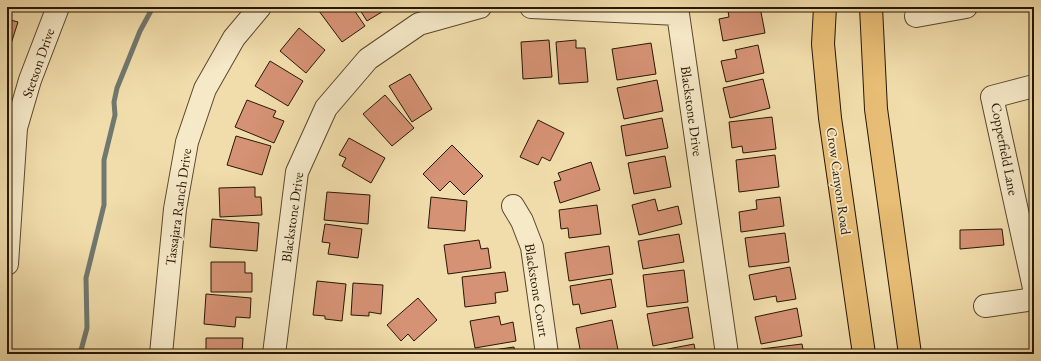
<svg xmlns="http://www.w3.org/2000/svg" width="1041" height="361" font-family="'EB Garamond',serif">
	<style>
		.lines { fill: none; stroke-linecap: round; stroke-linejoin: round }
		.stream { stroke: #71786f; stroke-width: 5 }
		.building { fill: #d59274; stroke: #281705 }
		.minor-casing { stroke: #5a482e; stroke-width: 24 }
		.major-casing { stroke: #281705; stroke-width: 24 }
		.minor { stroke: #f6e9c8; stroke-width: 22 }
		.major { stroke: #e8be76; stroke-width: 22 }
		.labels { text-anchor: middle; stroke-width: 3.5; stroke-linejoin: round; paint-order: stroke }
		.street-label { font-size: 14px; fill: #281705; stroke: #f6e9c8 }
	</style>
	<rect width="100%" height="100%" fill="#f1ddab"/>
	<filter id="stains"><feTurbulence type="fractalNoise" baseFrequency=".005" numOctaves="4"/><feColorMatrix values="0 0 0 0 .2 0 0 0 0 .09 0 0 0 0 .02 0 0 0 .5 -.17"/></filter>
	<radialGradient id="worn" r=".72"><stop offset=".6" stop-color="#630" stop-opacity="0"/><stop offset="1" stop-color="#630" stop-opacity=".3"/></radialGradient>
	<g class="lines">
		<polyline class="stream" points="80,354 87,328 86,278 104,205 104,160 115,115 114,102 117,88 140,31 153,7"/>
	</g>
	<g class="building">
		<polygon points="316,7 352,7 365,26 342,42"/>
		<polygon points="358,7 390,7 367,21"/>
		<polygon points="748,7 760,7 765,33 723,41 719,19 729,17 728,11"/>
		<polygon points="7,19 18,22 9,50 7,49"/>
		<polygon points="299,28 325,50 306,73 280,51"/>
		<polygon points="549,40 552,77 523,79 521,42"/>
		<polygon points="576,40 576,48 585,48 588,82 559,84 556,42"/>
		<polygon points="651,43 656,74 617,80 612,49"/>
		<polygon points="758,45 764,73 726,82 721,61 737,58 735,50"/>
		<polygon points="270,61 303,81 288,106 255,86"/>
		<polygon points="410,74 432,109 412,122 389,86"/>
		<polygon points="763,79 770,108 730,118 723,88"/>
		<polygon points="657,80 663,111 624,119 617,88"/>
		<polygon points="385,95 414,128 392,146 363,114"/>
		<polygon points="247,100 276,111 273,117 284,121 274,143 235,127"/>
		<polygon points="772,117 776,149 743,153 742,146 732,148 729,122"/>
		<polygon points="662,118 668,148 626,156 621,126"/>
		<polygon points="538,120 564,133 550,161 542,157 538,165 520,157"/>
		<polygon points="236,136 271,146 262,175 227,165"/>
		<polygon points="349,138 385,158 371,183 342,166 346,158 339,155"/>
		<polygon points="452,145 483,176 464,195 450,181 440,191 423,174"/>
		<polygon points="775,155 779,187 739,192 736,160"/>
		<polygon points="665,156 671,187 634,194 628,163"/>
		<polygon points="591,162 600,190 560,203 554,182 561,180 558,173"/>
		<polygon points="255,187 255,197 261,197 262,215 220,217 219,188"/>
		<polygon points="327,192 370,195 368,224 324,220"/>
		<polygon points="431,197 467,201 465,231 428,228"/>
		<polygon points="780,197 784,226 741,232 739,212 757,209 756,200"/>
		<polygon points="655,199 658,211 678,206 682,224 639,235 632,205"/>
		<polygon points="597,205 601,234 569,238 568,228 561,229 559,210"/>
		<polygon points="212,219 259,223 257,251 210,247"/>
		<polygon points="325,224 362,229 358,258 328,254 330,243 322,242"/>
		<polygon points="1002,229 1004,245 960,249 960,230"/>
		<polygon points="785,233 789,262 749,267 745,238"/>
		<polygon points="679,234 684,262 643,269 638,241"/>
		<polygon points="479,240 481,249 488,248 491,268 448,274 444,245"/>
		<polygon points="609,246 613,274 569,281 565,253"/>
		<polygon points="211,262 245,262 245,273 252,273 252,292 211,292"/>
		<polygon points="790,267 796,299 777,302 776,296 754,300 749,275"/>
		<polygon points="684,270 688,302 647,307 643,275"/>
		<polygon points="505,272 508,291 495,293 496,303 465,307 462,277"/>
		<polygon points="611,279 616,307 581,314 579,304 573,305 570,286"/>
		<polygon points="317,281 346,284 342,321 325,319 325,316 313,315"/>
		<polygon points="353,283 383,285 381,314 369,312 369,316 351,315"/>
		<polygon points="206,294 251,298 250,318 236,317 235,327 204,324"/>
		<polygon points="418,298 437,320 414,341 408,334 401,341 387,325"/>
		<polygon points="688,307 693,338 653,346 647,314"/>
		<polygon points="797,308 802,336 761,344 755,317"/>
		<polygon points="499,316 501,325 513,322 516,341 475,348 470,321"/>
		<polygon points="612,320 618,350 597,354 581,354 576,328"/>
		<polygon points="206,338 243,338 242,354 206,354"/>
		<polygon points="694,344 696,354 653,354 652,352"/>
		<polygon points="802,344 804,354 761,354 761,349"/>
		<polygon points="514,347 515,354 473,354 473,353"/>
	</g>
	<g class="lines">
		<defs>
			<g id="minor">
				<polyline points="531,7 678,14 727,354"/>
				<polyline points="916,16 966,7"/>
				<polyline points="1034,86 992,97 1034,288"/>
				<polyline points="513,206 522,221 532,247 547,354"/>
				<polyline points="7,264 16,128 30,80 58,7"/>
				<polyline points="985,306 1034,299"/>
				<polyline points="161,354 175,209 187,142 205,89 234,38 260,7"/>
				<polyline points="274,354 297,172 326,108 368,59 419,24 480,7"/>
			</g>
			<g id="major">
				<polyline points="825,7 823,44 830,118 864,354"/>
				<polyline points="871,7 876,109 910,354"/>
			</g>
		</defs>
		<use href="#minor" class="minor-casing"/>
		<use href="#major" class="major-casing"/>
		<use href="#minor" class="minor"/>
		<use href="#major" class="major"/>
	</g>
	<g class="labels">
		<g class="street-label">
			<text transform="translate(38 63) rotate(-71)" y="5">Stetson Drive</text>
			<text transform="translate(692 111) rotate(82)" y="5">Blackstone Drive</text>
			<text transform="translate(1005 149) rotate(79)" y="5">Copperfield Lane</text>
			<text transform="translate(839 181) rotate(82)" y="5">Crow Canyon Road</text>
			<text transform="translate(178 207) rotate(-82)" y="5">Tassajara Ranch Drive</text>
			<text transform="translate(292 217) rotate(-82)" y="5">Blackstone Drive</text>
			<text transform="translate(537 290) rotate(81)" y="5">Blackstone Court</text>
		</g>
	</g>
	<rect width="1041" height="361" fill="none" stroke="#f1ddab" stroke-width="24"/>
	<rect x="8" y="8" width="1025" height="345" fill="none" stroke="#281705" stroke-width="2"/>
	<rect x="12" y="12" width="1017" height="337" fill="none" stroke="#281705"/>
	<rect width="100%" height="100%" filter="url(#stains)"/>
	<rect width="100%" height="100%" fill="url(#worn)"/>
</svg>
